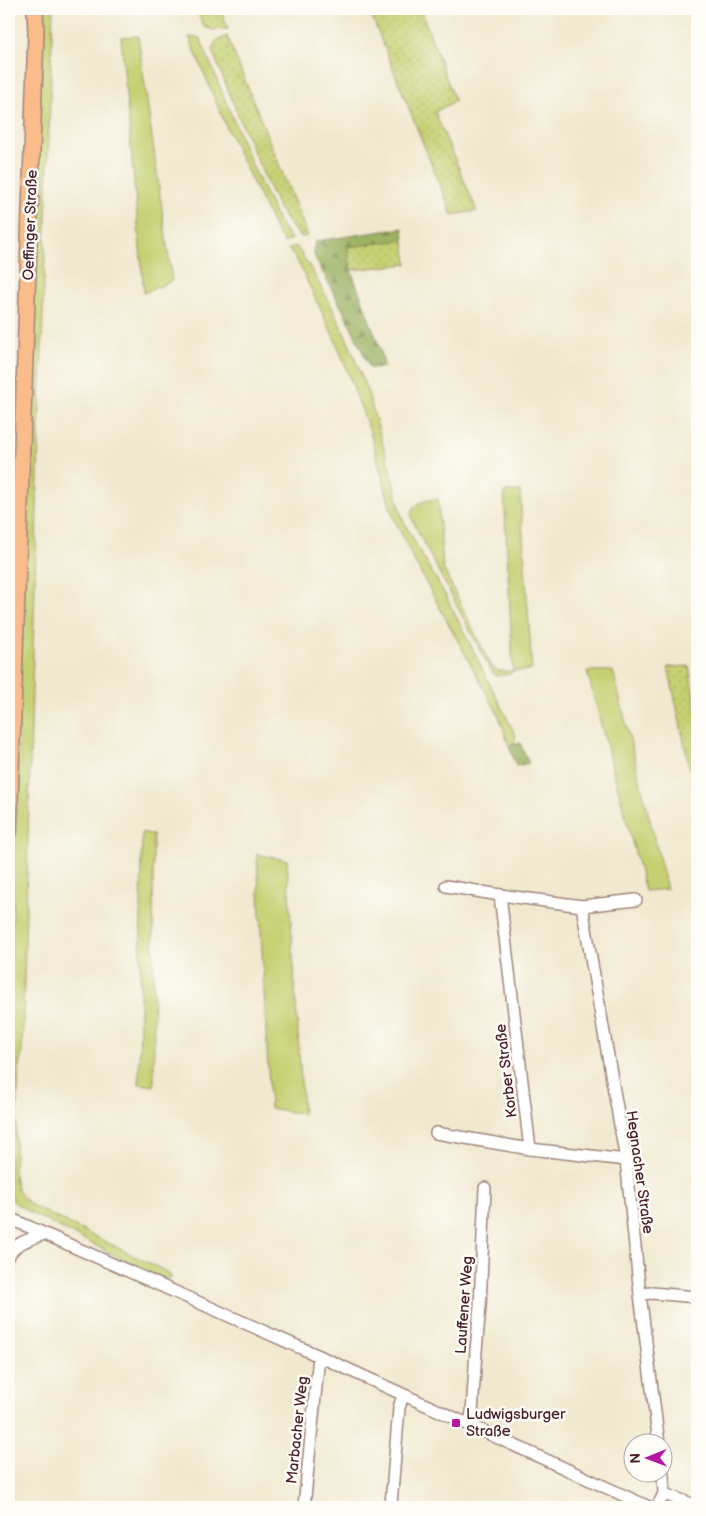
<svg xmlns="http://www.w3.org/2000/svg" width="706" height="1516" font-family="'Balsamiq Sans',sans-serif">
	<style>
		.grass { fill: #c4d071; stroke: #87784e }
		.forest { fill: url(#forest-firs); stroke: #726847 }
		.garden { fill: url(#garden-dots); stroke: #87784e }
		.lines { fill: none; stroke-linecap: round; stroke-linejoin: round }
		.minor-casing { stroke: #9e847d; stroke-width: 14 }
		.major-casing { stroke: #9e847d; stroke-width: 18 }
		.minor { stroke: #fff; stroke-width: 11 }
		.major { stroke: #fabc8b; stroke-width: 15 }
		.poi-dot { fill: #b5179e; stroke: #fdfcf7; stroke-width: 2 }
		.labels { text-anchor: middle; stroke-width: 5; stroke-linejoin: round; paint-order: stroke }
		.street-label { font-size: 15px; fill: #4a1f2b; stroke: #fdfcf7 }
		.poi-label { font-size: 15px; fill: #4a1f2b; stroke: #fdfcf7; text-anchor: start }
	</style>
	<defs>
		<pattern id="forest-firs" width="22" height="20" patternUnits="userSpaceOnUse" patternTransform="scale(1.25)"><rect width="22" height="20" fill="#9bb263"/><path d="M5 1l3.5 6h-7zM16 11l3.5 6h-7z" fill="#809052"/></pattern>
		<pattern id="garden-dots" width="8" height="8" patternUnits="userSpaceOnUse" patternTransform="scale(1.25)"><rect width="8" height="8" fill="#c4d071"/><path d="M2 2h.1M6 6h.1" fill="none" stroke="#aab262" stroke-width="1.8" stroke-linecap="round"/></pattern>
	</defs>
	<rect width="100%" height="100%" fill="#fdfcf7"/>
	<filter id="ink" filterUnits="userSpaceOnUse"><feTurbulence type="fractalNoise" baseFrequency=".02" numOctaves="2"/><feDisplacementMap in="SourceGraphic" scale="10" xChannelSelector="R" yChannelSelector="G"/><feConvolveMatrix kernelMatrix="1 2 1 2 8 2 1 2 1" color-interpolation-filters="sRGB"/></filter>
	<filter id="wash" filterUnits="userSpaceOnUse"><feTurbulence type="fractalNoise" baseFrequency=".0096" numOctaves="4" result="noise"/><feDisplacementMap in="SourceGraphic" scale="20" xChannelSelector="R" yChannelSelector="G"/><feGaussianBlur stdDeviation="1.12" result="paint"/><feColorMatrix in="noise" values="0 0 0 0 0 0 0 0 0 0 0 0 0 0 0 0 0 1.4 0 .05"/><feComposite in="paint" operator="in"/></filter>
	<g filter="url(#wash)">
		<rect width="100%" height="100%" fill="#f1e9cf"/>
		<g class="grass">
			<path d="M41,9h12l-13,394 -18,651 -3,12 -5,109c2,15 7,23 19,31l130,64 9,7 -8,3 -133,-67 -17,-11 -5,-10v-171z"/>
			<polygon points="138,36 172,281 144,293 121,37"/>
			<polygon points="189,37 200,38 251,163 279,222 291,239 284,243 276,231 228,131"/>
			<polygon points="296,246 310,267 330,303 351,348 369,396 392,476 402,518 420,552 445,594 516,736 514,743 509,746 499,716 413,559 392,514 370,432 337,344 298,262 288,249"/>
			<path d="M520,491l12,179 -19,1 -3,3 -14,2 -6,-7 -71,-135c-2,-5 -5,-11 -7,-16 -4,-15 15,-18 26,-19l5,69 48,98 7,5h15l-9,-179z"/>
			<polygon points="587,671 613,671 667,889 645,891"/>
			<polygon points="142,832 153,835 154,1086 139,1084"/>
			<polygon points="257,854 287,860 303,1114 270,1108"/>
		</g>
		<g class="forest">
			<polygon points="403,228 404,240 348,247 351,270 381,351 384,367 370,368 348,320 316,260 313,250 316,241"/>
			<polygon points="514,743 520,743 529,763 516,766 509,746"/>
		</g>
		<g class="garden">
			<polygon points="196,9 221,9 228,29 214,30 204,27"/>
			<polygon points="421,10 455,101 435,112 477,211 452,215 372,17"/>
			<path d="M227,36l81,200 -7,1c-21,-18 -31,-48 -42,-73 -17,-38 -32,-76 -47,-114l4,-9z"/>
			<polygon points="404,240 407,264 351,270 348,247"/>
			<polygon points="689,666 697,717 697,802 668,667"/>
		</g>
	</g>
	<g filter="url(#ink)">
		<g class="lines">
			<defs>
				<g id="minor">
					<polyline points="446,886 500,895 582,906 636,900"/>
					<polyline points="500,895 530,1149 626,1160"/>
					<polyline points="582,906 626,1160 640,1294 659,1444"/>
					<polyline points="436,1133 530,1149"/>
					<polyline points="9,1218 319,1356 649,1507"/>
					<path d="M9,1255c8,-13 21,-16 35,-21"/>
					<polyline points="640,1294 652,1293 697,1297"/>
					<polyline points="469,1424 472,1413 476,1351 480,1306 485,1188"/>
					<polyline points="664,1494 692,1504"/>
					<polyline points="391,1504 399,1408 403,1395"/>
					<polyline points="304,1507 319,1356"/>
					<polyline points="657,1507 664,1494 663,1474"/>
				</g>
				<polyline id="major" points="9,832 36,32 35,9"/>
			</defs>
			<use href="#minor" class="minor-casing"/>
			<use href="#major" class="major-casing"/>
			<use href="#minor" class="minor"/>
			<use href="#major" class="major"/>
		</g>
	</g>
	<rect class="poi-dot" x="451" y="1418" width="10" height="10" rx="2.5"/>
	<g class="labels">
		<g class="street-label">
			<text transform="translate(30 225) rotate(-88)" y="5">Oeffinger Straße</text>
			<text transform="translate(506 1071) rotate(-97)" y="5">Korber Straße</text>
			<text transform="translate(640 1172) rotate(82)" y="5">Hegnacher Straße</text>
			<text transform="translate(464 1305) rotate(-86)" y="5">Lauffener Weg</text>
			<text transform="translate(297 1430) rotate(-84)" y="5">Marbacher Weg</text>
		</g>
		<g class="poi-label">
			<text x="466" y="1419">Ludwigsburger<tspan x="466" dy="17">Straße</tspan></text>
		</g>
	</g>
	<rect width="706" height="1516" fill="none" stroke="#fdfcf7" stroke-width="30"/>
	<g transform="translate(648 1458) rotate(269)"><circle r="24" fill="#fdfcf7" stroke="#b5a4a5"/>
	<path d="M0-4L9 19L0 12L-9 19Z" fill="#b5179e"/>
	<text y="-8" font-size="14" font-weight="bold" text-anchor="middle" fill="#4a1f2b">N</text>
	</g>
</svg>
